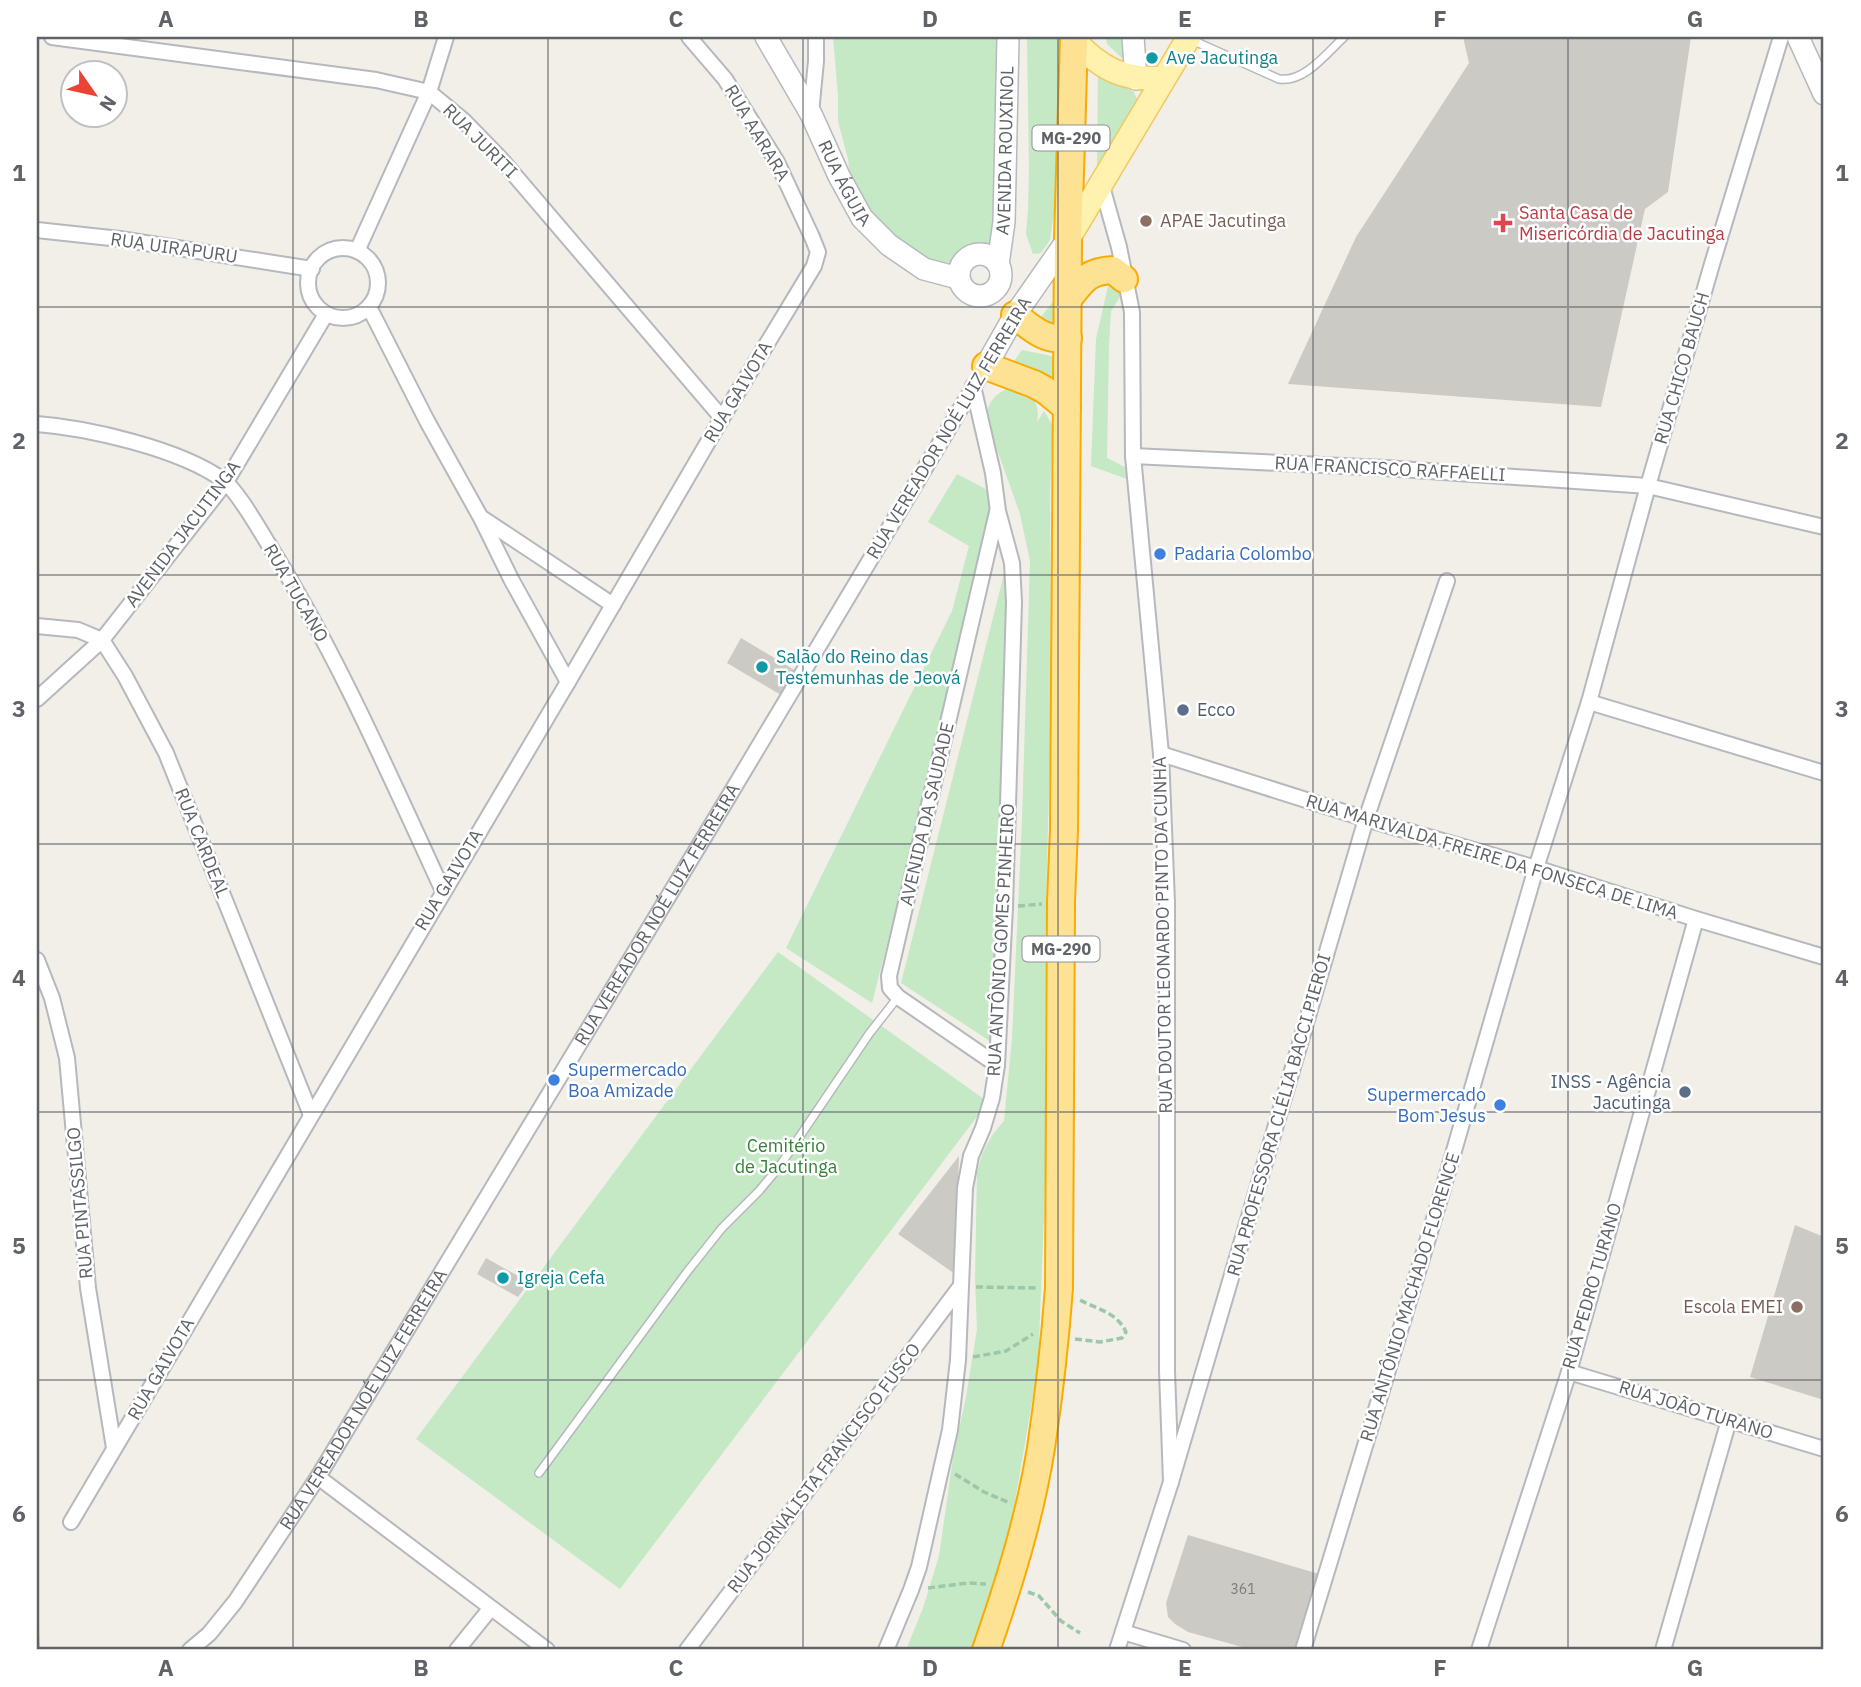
<svg xmlns="http://www.w3.org/2000/svg" width="1861" height="1687" font-family="'IBM Plex Sans',sans-serif">
	<style>
		.green { fill: #c5e8c5 }
		.building { fill: #cccac5 }
		.lines { fill: none; stroke-linecap: round; stroke-linejoin: round }
		.lane-casing { stroke: #b5b8bc; stroke-width: 10 }
		.street-casing { stroke: #b5b8bc; stroke-width: 18 }
		.secondary-casing { stroke: #b6babf; stroke-width: 24 }
		.primary-casing { stroke: #f2c960; stroke-width: 26 }
		.highway-casing { stroke: #f9ab00; stroke-width: 30 }
		.path { stroke: #9cc7a9; stroke-width: 3.5; stroke-dasharray: 7 3.5; stroke-linecap: butt }
		.lane { stroke: #fff; stroke-width: 7 }
		.street { stroke: #fff; stroke-width: 14 }
		.secondary { stroke: #fff; stroke-width: 21 }
		.primary { stroke: #fff2af; stroke-width: 23 }
		.highway { stroke: #fde293; stroke-width: 26 }
		.grid { fill: none; stroke: #5f6368; stroke-width: 2; stroke-opacity: 0.55 }
		.culture-dot { fill: #0f9aa8; stroke: #fff; stroke-width: 2.5 }
		.education-dot { fill: #8d6e63; stroke: #fff; stroke-width: 2.5 }
		.health-dot { fill: #e0444e; stroke: #fff; stroke-width: 2.5 }
		.shop-dot { fill: #3f7fe0; stroke: #fff; stroke-width: 2.5 }
		.service-dot { fill: #5c6f8a; stroke: #fff; stroke-width: 2.5 }
		.labels { text-anchor: middle; stroke-width: 5; stroke-linejoin: round; paint-order: stroke }
		.number-label { font-size: 14px; fill: #7a7d7f }
		.shield { fill: #fff; stroke: #8f9295; stroke-width: 2 }
		.shield-label { font-size: 16px; font-weight: bold; fill: #5f6368 }
		.culture-label { font-size: 18px; fill: #0d838f; stroke: #fff; text-anchor: start }
		.street-label { font-size: 18px; fill: #5f6368; stroke: #fff }
		.health-label { font-size: 18px; fill: #be3a42; stroke: #fff; text-anchor: start }
		.education-label { font-size: 18px; fill: #785e54; stroke: #fff; text-anchor: start }
		.shop-label { font-size: 18px; fill: #366cbe; stroke: #fff; text-anchor: start }
		.service-label { font-size: 18px; fill: #4e5e75; stroke: #fff; text-anchor: start }
		.park-label { font-size: 18px; fill: #348238; stroke: #fff }
		.neatline { fill: none; stroke: #5f6368; stroke-width: 2.5 }
		.grid-label { font-size: 23px; text-anchor: middle; font-weight: bold; fill: #5f6368 }
	</style>
	<rect width="100%" height="100%" fill="#f1efe8"/>
	<g class="green">
		<polygon points="833,37 1003,37 997,243 988,251 973,260 960,267 947,268 932,265 881,227 850,176 848,159 838,121 838,95"/>
		<polygon points="1027,37 1066,37 1055,207 1050,240 1041,253 1033,254 1026,234 1028,210 1029,168"/>
		<polygon points="1106,37 1120,37 1125,48 1132,57 1123,59 1107,44"/>
		<polygon points="1098,68 1134,92 1138,101 1104,169 1097,168"/>
		<polygon points="1116,285 1126,287 1111,311 1109,345 1107,458 1135,472 1135,482 1091,466 1096,339 1108,286"/>
		<polygon points="1057,296 1063,333 1045,328 1041,317"/>
		<polygon points="1022,350 1061,358 1063,383 1009,368"/>
		<path d="M1007,389c22,0 34,11 30,33l7,-11 9,15 -3,65 1,222 -5,191 -1,287 -7,176 -32,186 -34,97h-66l17,-42 16,-52 14,-98 13,-61 11,-68 -2,-50 2,-107 6,-20 10,-18 11,-13 8,-83 10,-219 8,-258 -10,-47 -32,-90c-3,-17 3,-28 19,-35z"/>
		<polygon points="957,474 1001,497 872,1003 786,948 952,611 969,546 928,522"/>
		<polygon points="1009,554 996,1045 901,983"/>
		<polygon points="778,952 988,1102 620,1589 416,1439"/>
	</g>
	<g class="building">
		<polygon points="1463,37 1691,37 1668,192 1645,209 1601,407 1288,384 1356,237 1469,63"/>
		<polygon points="741,638 796,671 781,695 727,663"/>
		<polygon points="959,1156 955,1274 898,1234"/>
		<polygon points="1795,1225 1824,1237 1824,1400 1750,1377"/>
		<polygon points="486,1258 529,1282 518,1297 477,1274"/>
		<polygon points="1188,1535 1319,1574 1296,1650 1253,1650 1188,1632 1175,1624 1168,1617 1166,1603"/>
		<polygon points="37,1630 39,1630 40,1650 37,1650"/>
	</g>
	<g class="lines">
		<defs>
			<g id="lane">
				<path d="M1192,40l87,39c25,4 48,-26 65,-42"/>
				<polyline points="539,1473 687,1272 722,1228 759,1191 779,1167 869,1034 898,997"/>
			</g>
			<g id="street">
				<polyline points="52,37 376,80 429,92 464,121 500,158 722,418"/>
				<polyline points="811,113 816,61 816,37"/>
				<polyline points="1101,183 1119,247 1132,312 1133,456 1161,754 1167,902 1167,1371 1171,1482"/>
				<polyline points="37,230 120,239 312,269"/>
				<circle cx="343" cy="283" r="35"/>
				<polyline points="357,251 429,92 446,37"/>
				<polyline points="369,307 427,421 481,518 511,579 568,682"/>
				<path d="M37,424c52,4 143,25 186,56 14,10 36,49 46,65 68,109 120,229 174,346"/>
				<polyline points="1133,456 1385,468 1648,486 1824,527"/>
				<polyline points="482,518 613,605"/>
				<polyline points="37,626 78,630 102,640 125,676 166,753 311,1115"/>
				<polyline points="37,699 102,640 226,482 326,314"/>
				<polyline points="1589,702 1824,773"/>
				<polyline points="1161,754 1366,819 1536,868 1696,919 1824,957"/>
				<polyline points="37,960 52,998 67,1058 88,1288 114,1448"/>
				<polyline points="997,1065 898,997 890,988 889,976 997,512"/>
				<polyline points="1569,1372 1824,1449"/>
				<polyline points="318,1477 547,1650"/>
				<polyline points="71,1522 568,682 722,418 814,266 818,252 812,237 777,162 725,79 689,37"/>
				<polyline points="1123,1632 1183,1650"/>
				<path id="s1" d="M190,1650l19,-16 26,-32 83,-125 408,-676 260,-435"/>
				<polyline points="457,1650 490,1609"/>
				<polyline points="687,1650 960,1287"/>
				<polyline points="886,1650 911,1590 919,1567 950,1430 958,1360 965,1188 971,1156 983,1128 992,1098 997,1065 1005,907 1014,602 1012,563 998,511 993,473 973,386"/>
				<polyline points="1117,1650 1171,1482 1366,819 1447,581"/>
				<polyline points="1303,1650 1440,1199 1536,868 1589,702 1648,486 1712,264 1781,37"/>
				<polyline points="1479,1650 1569,1372 1696,919"/>
				<polyline points="1663,1650 1729,1420"/>
			</g>
			<g id="secondary">
				<path id="s2" d="M766,37l45,77 28,62 23,42 27,27 35,24 34,9"/>
				<polyline points="1133,37 1136,79"/>
				<polyline points="1798,37 1824,94"/>
				<circle cx="980" cy="275" r="21"/>
				<path id="s3" d="M998,264l6,-42 4,-185"/>
				<polyline points="986,366 1015,315 1068,239"/>
			</g>
			<g id="primary">
				<path d="M1074,40c26,29 51,41 90,38"/>
				<polyline points="1068,239 1189,37"/>
			</g>
			<g id="highway">
				<path d="M1068,299c15,-19 20,-28 45,-29l11,9"/>
				<path d="M1015,315c16,13 31,27 53,23"/>
				<polyline points="986,366 1034,384 1045,390 1067,408"/>
				<path d="M986,1650c23,-66 44,-133 55,-202 8,-53 14,-106 18,-160l2,-387 3,-71 4,-591 6,-202"/>
			</g>
		</defs>
		<use href="#lane" class="lane-casing"/>
		<use href="#street" class="street-casing"/>
		<use href="#secondary" class="secondary-casing"/>
		<use href="#primary" class="primary-casing"/>
		<use href="#highway" class="highway-casing"/>
		<g class="path">
			<polyline points="1018,906 1042,904"/>
			<polyline points="976,1287 1038,1288"/>
			<path d="M1075,1339l25,3 22,-4 4,-6c-9,-20 -30,-23 -48,-33"/>
			<polyline points="973,1357 1006,1351 1033,1334"/>
			<polyline points="955,1474 984,1492 1010,1503"/>
			<polyline points="928,1588 968,1583 986,1584"/>
			<polyline points="1028,1592 1039,1596 1061,1621 1080,1633"/>
		</g>
		<use href="#lane" class="lane"/>
		<use href="#street" class="street"/>
		<use href="#secondary" class="secondary"/>
		<use href="#primary" class="primary"/>
		<use href="#highway" class="highway"/>
	</g>
	<path class="grid" d="M293,37v1613M548,37v1613M803,37v1613M1058,37v1613M1313,37v1613M1568,37v1613M37,307h1787M37,575h1787M37,844h1787M37,1112h1787M37,1380h1787"/>
	<g class="culture-dot">
		<circle cx="1152" cy="58" r="7"/>
		<circle cx="762" cy="667" r="7"/>
		<circle cx="503" cy="1278" r="7"/>
	</g>
	<g class="education-dot">
		<circle cx="1146" cy="221" r="7"/>
		<circle cx="1797" cy="1307" r="7"/>
	</g>
	<path class="health-dot" d="M1499.5 212.5h7v7h7v7h-7v7h-7v-7h-7v-7h7z"/>
	<g class="shop-dot">
		<circle cx="1160" cy="554" r="7"/>
		<circle cx="554" cy="1080" r="7"/>
		<circle cx="1500" cy="1105" r="7"/>
	</g>
	<g class="service-dot">
		<circle cx="1183" cy="710" r="7"/>
		<circle cx="1685" cy="1092" r="7"/>
	</g>
	<g class="labels">
		<g class="number-label">
			<text x="1243" y="1594">361</text>
		</g>
		<g class="shield">
			<rect x="1032.5" y="125.5" width="77" height="25" rx="5"/>
			<rect x="1022.5" y="936.5" width="77" height="25" rx="5"/>
		</g>
		<g class="shield-label">
			<text x="1071" y="144">MG-290</text>
			<text x="1061" y="955">MG-290</text>
		</g>
		<g class="culture-label">
			<text x="1166" y="64">Ave Jacutinga</text>
			<text x="776" y="663">Salão do Reino das<tspan x="776" dy="21">Testemunhas de Jeová</tspan></text>
			<text x="517" y="1284">Igreja Cefa</text>
		</g>
		<g class="street-label">
			<text transform="translate(757 133) rotate(59)" y="6">RUA AARARA</text>
			<text transform="translate(480 141) rotate(45)" y="6">RUA JURITI</text>
			<text dy="6" stroke="none"><textPath href="#s3" startOffset="114">AVENIDA ROUXINOL</textPath></text>
			<text dy="6" stroke="none"><textPath href="#s2" startOffset="166">RUA ÁGUIA</textPath></text>
			<text transform="translate(174 248) rotate(8)" y="6">RUA UIRAPURU</text>
			<text transform="translate(1682 368) rotate(-74)" y="6">RUA CHICO BAUCH</text>
			<text transform="translate(738 392) rotate(-59)" y="6">RUA GAIVOTA</text>
			<text transform="translate(949 428) rotate(-59)" y="6">RUA VEREADOR NOÉ LUIZ FERREIRA</text>
			<text transform="translate(1390 469) rotate(3)" y="6">RUA FRANCISCO RAFFAELLI</text>
			<text transform="translate(183 534) rotate(-53)" y="6">AVENIDA JACUTINGA</text>
			<text transform="translate(296 593) rotate(60)" y="6">RUA TUCANO</text>
			<text transform="translate(927 814) rotate(-77)" y="6">AVENIDA DA SAUDADE</text>
			<text transform="translate(202 843) rotate(68)" y="6">RUA CARDEAL</text>
			<text transform="translate(1492 857) rotate(17)" y="6">RUA MARIVALDA FREIRE DA FONSECA DE LIMA</text>
			<text transform="translate(449 880) rotate(-59)" y="6">RUA GAIVOTA</text>
			<text dy="6" stroke="none"><textPath href="#s1" startOffset="873">RUA VEREADOR NOÉ LUIZ FERREIRA</textPath></text>
			<text transform="translate(1163 935) rotate(-91)" y="6">RUA DOUTOR LEONARDO PINTO DA CUNHA</text>
			<text transform="translate(1001 940) rotate(-87)" y="6">RUA ANTÔNIO GOMES PINHEIRO</text>
			<text transform="translate(1279 1115) rotate(-74)" y="6">RUA PROFESSORA CLÉLIA BACCI PIEROI</text>
			<text transform="translate(80 1203) rotate(-95)" y="6">RUA PINTASSILGO</text>
			<text transform="translate(1592 1286) rotate(-74)" y="6">RUA PEDRO TURANO</text>
			<text transform="translate(1410 1297) rotate(-73)" y="6">RUA ANTÔNIO MACHADO FLORENCE</text>
			<text transform="translate(161 1369) rotate(-60)" y="6">RUA GAIVOTA</text>
			<text dy="6" stroke="none"><textPath href="#s1" startOffset="306">RUA VEREADOR NOÉ LUIZ FERREIRA</textPath></text>
			<text transform="translate(1696 1410) rotate(17)" y="6">RUA JOÃO TURANO</text>
			<text transform="translate(824 1468) rotate(-53)" y="6">RUA JORNALISTA FRANCISCO FUSCO</text>
		</g>
		<g class="health-label">
			<text x="1519" y="219">Santa Casa de<tspan x="1519" dy="21">Misericórdia de Jacutinga</tspan></text>
		</g>
		<g class="education-label">
			<text x="1160" y="227">APAE Jacutinga</text>
			<text x="1783" y="1313" text-anchor="end">Escola EMEI</text>
		</g>
		<g class="shop-label">
			<text x="1174" y="560">Padaria Colombo</text>
			<text x="568" y="1076">Supermercado<tspan x="568" dy="21">Boa Amizade</tspan></text>
			<text x="1486" y="1101" text-anchor="end">Supermercado<tspan x="1486" dy="21">Bom Jesus</tspan></text>
		</g>
		<g class="service-label">
			<text x="1197" y="716">Ecco</text>
			<text x="1671" y="1088" text-anchor="end">INSS - Agência<tspan x="1671" dy="21">Jacutinga</tspan></text>
		</g>
		<g class="park-label">
			<text x="786" y="1152">Cemitério<tspan x="786" dy="21">de Jacutinga</tspan></text>
		</g>
	</g>
	<rect width="1861" height="1687" fill="none" stroke="#ffffff" stroke-width="77"/>
	<g transform="translate(94 94) rotate(124)"><circle r="33" fill="#ffffff" stroke="#bfc1c3" stroke-width="2"/>
	<path d="M0-5L12 26L0 18L-12 26Z" fill="#ea4335"/>
	<text y="-10" font-size="19" font-weight="bold" text-anchor="middle" fill="#5f6368">N</text>
	</g>
	<rect x="38" y="38" width="1784" height="1610" class="neatline"/>
	<g class="grid-label">
		<text x="166" y="27">A</text>
		<text x="421" y="27">B</text>
		<text x="676" y="27">C</text>
		<text x="930" y="27">D</text>
		<text x="1185" y="27">E</text>
		<text x="1440" y="27">F</text>
		<text x="1695" y="27">G</text>
		<text x="19" y="181">1</text>
		<text x="1842" y="181">1</text>
		<text x="19" y="449">2</text>
		<text x="1842" y="449">2</text>
		<text x="19" y="717">3</text>
		<text x="1842" y="717">3</text>
		<text x="19" y="986">4</text>
		<text x="1842" y="986">4</text>
		<text x="19" y="1254">5</text>
		<text x="1842" y="1254">5</text>
		<text x="19" y="1522">6</text>
		<text x="1842" y="1522">6</text>
		<text x="166" y="1676">A</text>
		<text x="421" y="1676">B</text>
		<text x="676" y="1676">C</text>
		<text x="930" y="1676">D</text>
		<text x="1185" y="1676">E</text>
		<text x="1440" y="1676">F</text>
		<text x="1695" y="1676">G</text>
	</g>
</svg>
